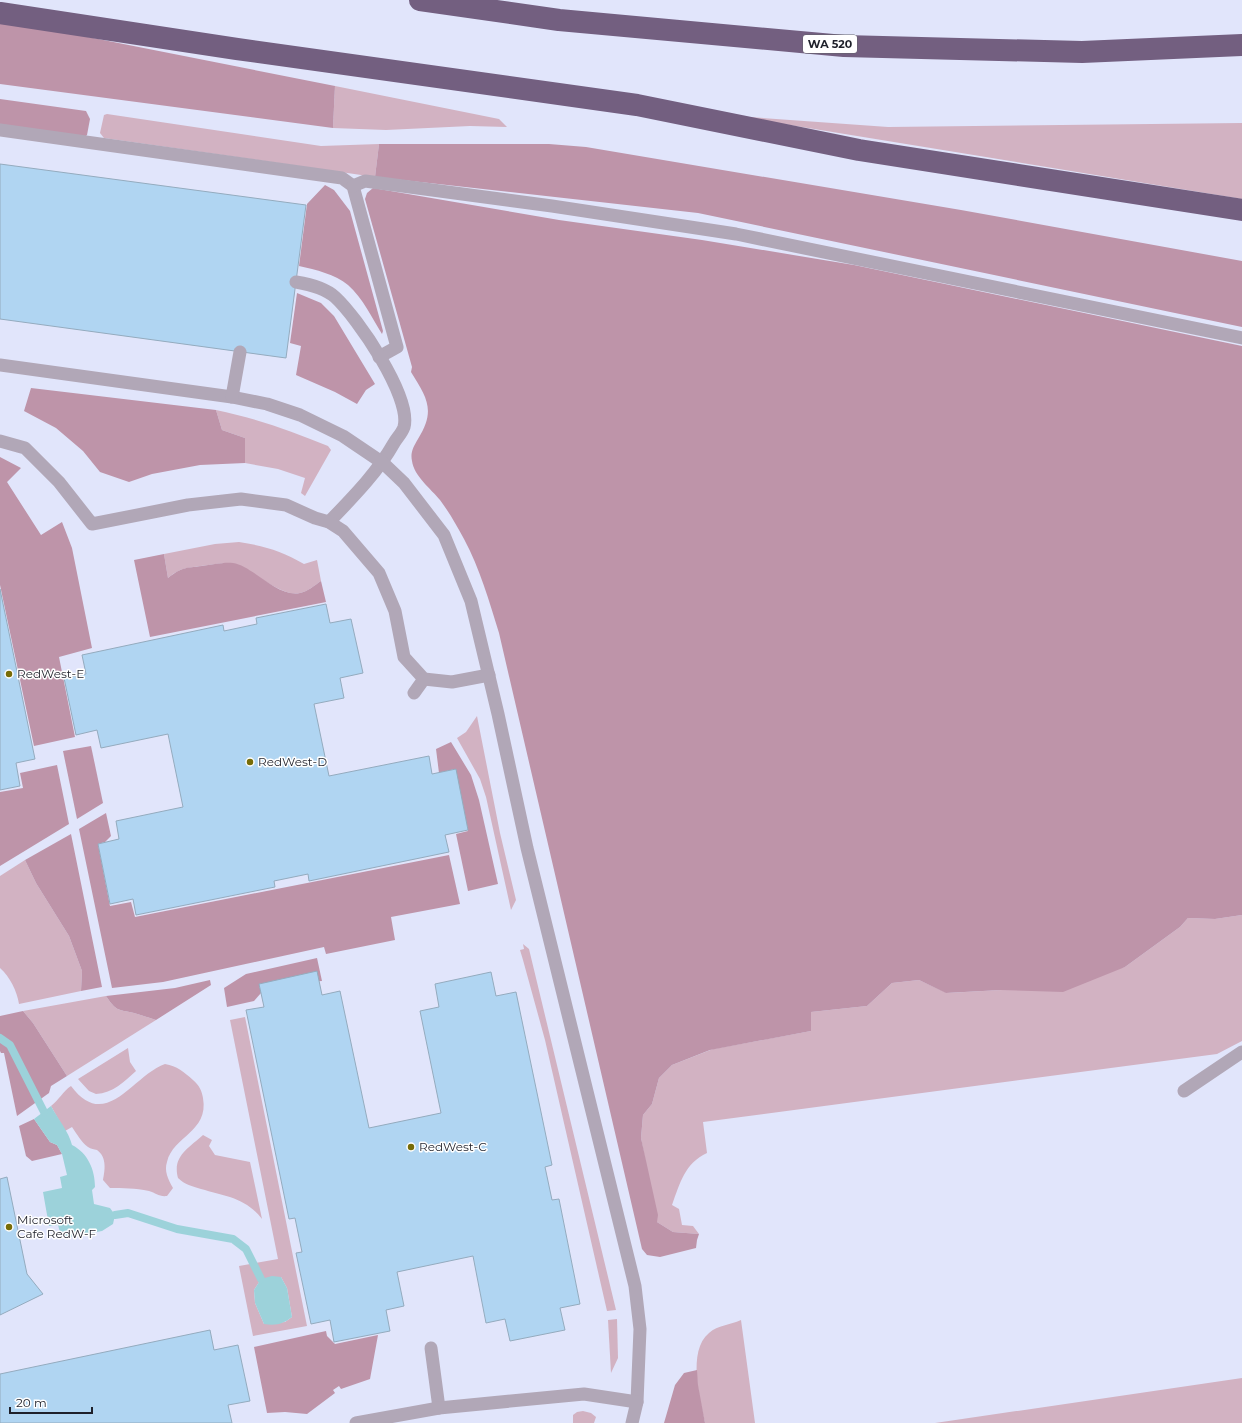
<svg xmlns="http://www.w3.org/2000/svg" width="1242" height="1423" font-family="Montserrat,sans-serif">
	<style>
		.green { fill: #d2b2c2; fill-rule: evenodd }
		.forest { fill: #be94a9 }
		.water { fill: #9cd2da }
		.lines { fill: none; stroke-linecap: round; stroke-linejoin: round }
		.stream { stroke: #9cd2da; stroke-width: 8 }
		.building { fill: #b0d5f2; stroke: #94abbe }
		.lane { stroke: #b1a7b7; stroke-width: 13 }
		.highway { stroke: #735f80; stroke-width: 22 }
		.poi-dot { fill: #776c07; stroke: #fff; stroke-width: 1.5 }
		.labels { text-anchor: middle; stroke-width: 3; stroke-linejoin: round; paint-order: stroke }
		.shield { fill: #fff; stroke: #62636a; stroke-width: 1 }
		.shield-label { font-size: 11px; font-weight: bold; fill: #1e202a }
		.poi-label { font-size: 12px; fill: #1e202a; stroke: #fff; text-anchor: start }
	</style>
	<rect width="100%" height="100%" fill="#e1e5fb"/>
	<g class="green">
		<polygon points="335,86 499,119 507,127 470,126 386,130 333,128"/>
		<polygon points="107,114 321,146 379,144 375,177 104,138 100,133 104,115"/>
		<polygon points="735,116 888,127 1242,123 1242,199"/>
		<path d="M216,410c39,8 75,21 112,36l3,4 -26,46 -4,-3 4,-15 -27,-9 -33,-6v-25l-23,-8z"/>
		<path d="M239,542c26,4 43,9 65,22l13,-4 4,21c-6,4 -14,11 -21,12 -18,5 -48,-24 -66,-29 -9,-3 -23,1 -33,2 -15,2 -21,2 -33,12l-4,-24 51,-10z"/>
		<polygon points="477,716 500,833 516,900 511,910 486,797 480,779 457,738 466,732"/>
		<path d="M25,860l11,23 33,53 13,35 -1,20 -62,13c-2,-13 -9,-27 -19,-36v-92z"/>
		<path d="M1242,915v126l-25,13 -514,68 4,31c-22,10 -27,30 -35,52l7,4 3,16 11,1 6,8 -26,-2 -16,-10 -16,-84 2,-23 9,-11 7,-26 13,-13 41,-16 98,-18v-19l56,-6 25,-23 27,-3 28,13 54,-3 124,-23 55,-40 8,-9 27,1z"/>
		<polygon points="523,944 529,949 616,1310 607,1311 545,1040 523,960 520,950 524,949"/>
		<path d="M106,996c11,16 11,13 28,17 8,2 15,5 22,7l-89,56 -34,-53 -10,-12z"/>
		<path d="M245,1017l62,309 -54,10 -14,-70 39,-7 -48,-239zM281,1277l6,11 5,29 -7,5 -21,2 -9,-21 -1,-13 7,-11z"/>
		<path d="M128,1048l2,14 6,9c-12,11 -23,22 -40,23l-7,-3 -11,-12z"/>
		<path d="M165,1064c12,2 19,8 28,16 6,5 9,11 10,18 6,34 -30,38 -36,64 -3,9 1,17 6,26l-6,8c-8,1 -11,-3 -18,-5 -14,-3 -26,-3 -39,-3l-7,-8c2,-10 4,-23 -6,-30 -3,-1 -6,-1 -9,-3 -7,-5 -11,-13 -16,-20l-7,4 -14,-25c8,-6 12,-15 20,-20 35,47 62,-11 94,-22z"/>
		<path d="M203,1135l9,5 -3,6 6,9 35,7 12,57c-16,-21 -37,-23 -61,-30 -9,-3 -16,-4 -23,-11 -6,-22 11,-30 25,-43z"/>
		<polygon points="617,1319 618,1358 611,1373 608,1320"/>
		<path d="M741,1320l14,103h-50c-5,-24 -18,-72 4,-90 9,-8 21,-8 32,-13z"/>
		<polygon points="1242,1378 1242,1423 935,1423"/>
		<polygon points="583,1411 591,1413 596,1417 594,1423 573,1423 573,1415 577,1412"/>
	</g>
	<g class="forest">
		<polygon points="0,23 78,35 335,86 333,128 0,84"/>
		<polygon points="0,99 86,111 90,119 87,135 85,137 0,126"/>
		<polygon points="379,144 549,144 586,147 961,210 1242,261 1242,327 698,213 375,177"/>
		<path d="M325,185l9,5 16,21 33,120 -1,3c-10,-16 -19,-36 -34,-49 -13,-11 -32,-15 -49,-19l8,-62z"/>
		<path d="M373,188l186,32 143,20 152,25 388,81v569l-27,4 -27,-1 -8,9 -55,40 -62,25 -62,-2 -55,3 -27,-13 -27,3 -25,23 -56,6v19l-101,19 -38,15 -13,13 -7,26 -9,11 -2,23 17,77 -1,7 16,10 26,2 -2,6 -1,8 -36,9 -13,-2 -5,-6 -143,-616c-10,-32 -19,-64 -35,-94 -7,-13 -15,-27 -24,-39 -9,-11 -26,-24 -28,-39 -2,-9 2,-15 6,-22 18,-29 9,-41 -7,-67l1,-5 -47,-168 2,-6z"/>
		<polygon points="297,293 321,303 334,316 375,384 366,390 357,404 335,392 296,375 301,346 290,343"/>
		<polygon points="31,388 216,410 222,430 245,438 245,463 200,465 152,474 129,482 100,472 83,451 56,428 24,411"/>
		<polygon points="0,457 21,468 7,482 41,535 62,522 72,548 92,648 59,657 75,737 34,746 0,585"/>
		<path d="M164,554l4,24c14,-11 17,-10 34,-12 9,-1 21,-4 31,-3 20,3 45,35 67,30 7,-1 15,-8 21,-12l5,21 -176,35 -16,-77z"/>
		<polygon points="451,742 471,775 479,800 498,884 468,891 456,834 468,831 455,769 439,773 436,749"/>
		<polygon points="91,746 103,803 77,819 63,751"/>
		<polygon points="57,765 69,824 0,866 0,792 23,788 20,773"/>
		<polygon points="106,813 111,836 105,842 98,844 110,906 131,902 135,917 449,855 460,904 391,917 395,940 326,954 324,947 163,982 112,988 79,829"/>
		<polygon points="71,834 102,987 81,991 82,971 69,936 36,883 25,860"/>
		<polygon points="317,958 322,981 259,984 261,993 254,1001 227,1007 224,988 246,974"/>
		<path d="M210,980l1,5 -55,35c-7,-2 -14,-5 -22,-7 -17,-4 -17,-1 -28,-17l69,-8z"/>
		<polygon points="23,1011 33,1023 67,1076 51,1086 49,1093 17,1116 4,1053 1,1053 0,1051 0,1016"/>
		<polygon points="34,1119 50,1142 57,1145 62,1154 32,1161 26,1156 19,1126"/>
		<polygon points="326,1331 327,1336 335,1344 378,1335 370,1379 341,1389 339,1386 333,1390 335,1393 307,1414 285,1412 267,1413 254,1347"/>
		<polygon points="697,1370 698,1385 705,1423 664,1423 675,1385 684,1373"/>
	</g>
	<g class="water">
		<path d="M51,1106c7,13 18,26 21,39 16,8 23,25 23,42l-3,3 2,14 16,4 5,7 -2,9 -11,7 -38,7 -1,-2h-2l-3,-11 -9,1 -6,-34 19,-4 -2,-11 7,-2 -5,-21 -5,-9 -7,-3 -16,-23z"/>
		<path d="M272,1276l9,1 6,11 5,29c-9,7 -16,9 -28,7l-9,-21 -1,-13 7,-11z"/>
	</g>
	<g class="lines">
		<g class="stream">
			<polyline points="0,1038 10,1045 44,1112"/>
			<polyline points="115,1215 128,1213 177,1229 233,1239 246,1249 261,1279"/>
		</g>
	</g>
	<g class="building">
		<polygon points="0,164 306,205 286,358 0,319"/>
		<polygon points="0,589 35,759 16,763 20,786 0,790"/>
		<polygon points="326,604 330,623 351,619 363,673 340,678 344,698 314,704 329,776 429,756 432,774 456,769 468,830 445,835 449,852 309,881 308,874 274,881 275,887 136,915 133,899 110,904 98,844 119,839 116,821 183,807 168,734 101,748 97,730 76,735 64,678 86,674 82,655 223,625 224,631 257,624 256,618"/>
		<polygon points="317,971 322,995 340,991 369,1128 441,1113 420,1011 439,1007 435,984 491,972 496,996 516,992 552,1165 545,1167 552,1200 559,1199 580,1304 560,1308 565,1330 510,1341 505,1319 486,1323 473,1256 397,1272 404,1306 386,1310 390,1331 334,1342 330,1320 311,1324 296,1253 302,1252 295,1218 289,1219 246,1010 264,1007 259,984"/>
		<polygon points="7,1177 27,1274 43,1294 0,1315 0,1179"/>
		<polygon points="210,1330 214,1350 238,1345 250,1401 228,1405 232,1423 0,1423 0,1374"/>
	</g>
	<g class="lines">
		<g class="lane">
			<polyline points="0,130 342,178 353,186 397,347 379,357"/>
			<polyline points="353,186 365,181 552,206 736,234 1242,338"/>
			<path d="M296,282c12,2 29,6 39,15 22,20 77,100 69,130 -2,6 -7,11 -10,16 -17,30 -41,54 -65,79"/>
			<polyline points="0,365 232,397 267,404 300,415 343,436 383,463 404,483 444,535 471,601 498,714 527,848 635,1286 640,1329 637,1402"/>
			<polyline points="232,397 240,352"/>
			<polyline points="0,441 25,448 59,482 92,524 188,505 241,499 286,505 315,518 329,522 343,531 379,573 395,611 404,657 424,679 452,682 489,675"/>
			<polyline points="414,693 424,679"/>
			<polyline points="1184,1091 1242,1052"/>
			<polyline points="431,1348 439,1408"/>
			<polyline points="356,1423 439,1408 584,1394 637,1402 632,1423"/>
		</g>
		<g class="highway">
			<polyline points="420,0 559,20 844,46 1082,52 1242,45"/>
			<polyline points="0,13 237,49 637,105 859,150 1242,210"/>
		</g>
	</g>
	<g class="poi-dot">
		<circle cx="9" cy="674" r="4"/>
		<circle cx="250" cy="762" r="4"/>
		<circle cx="411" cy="1147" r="4"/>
		<circle cx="9" cy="1227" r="4"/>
	</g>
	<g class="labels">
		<rect class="shield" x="803" y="35" width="54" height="18" rx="3"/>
		<g class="shield-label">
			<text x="830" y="48">WA 520</text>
		</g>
		<g class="poi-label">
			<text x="17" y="678">RedWest-E</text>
			<text x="258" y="766">RedWest-D</text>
			<text x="419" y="1151">RedWest-C</text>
			<text x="17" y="1224">Microsoft<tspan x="17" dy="14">Cafe RedW-F</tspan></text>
		</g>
	</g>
	<path d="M10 1407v6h82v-6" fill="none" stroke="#1e202a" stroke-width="2"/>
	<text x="16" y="1407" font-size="12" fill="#1e202a" stroke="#ffffff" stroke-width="3" paint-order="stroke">20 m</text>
</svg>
